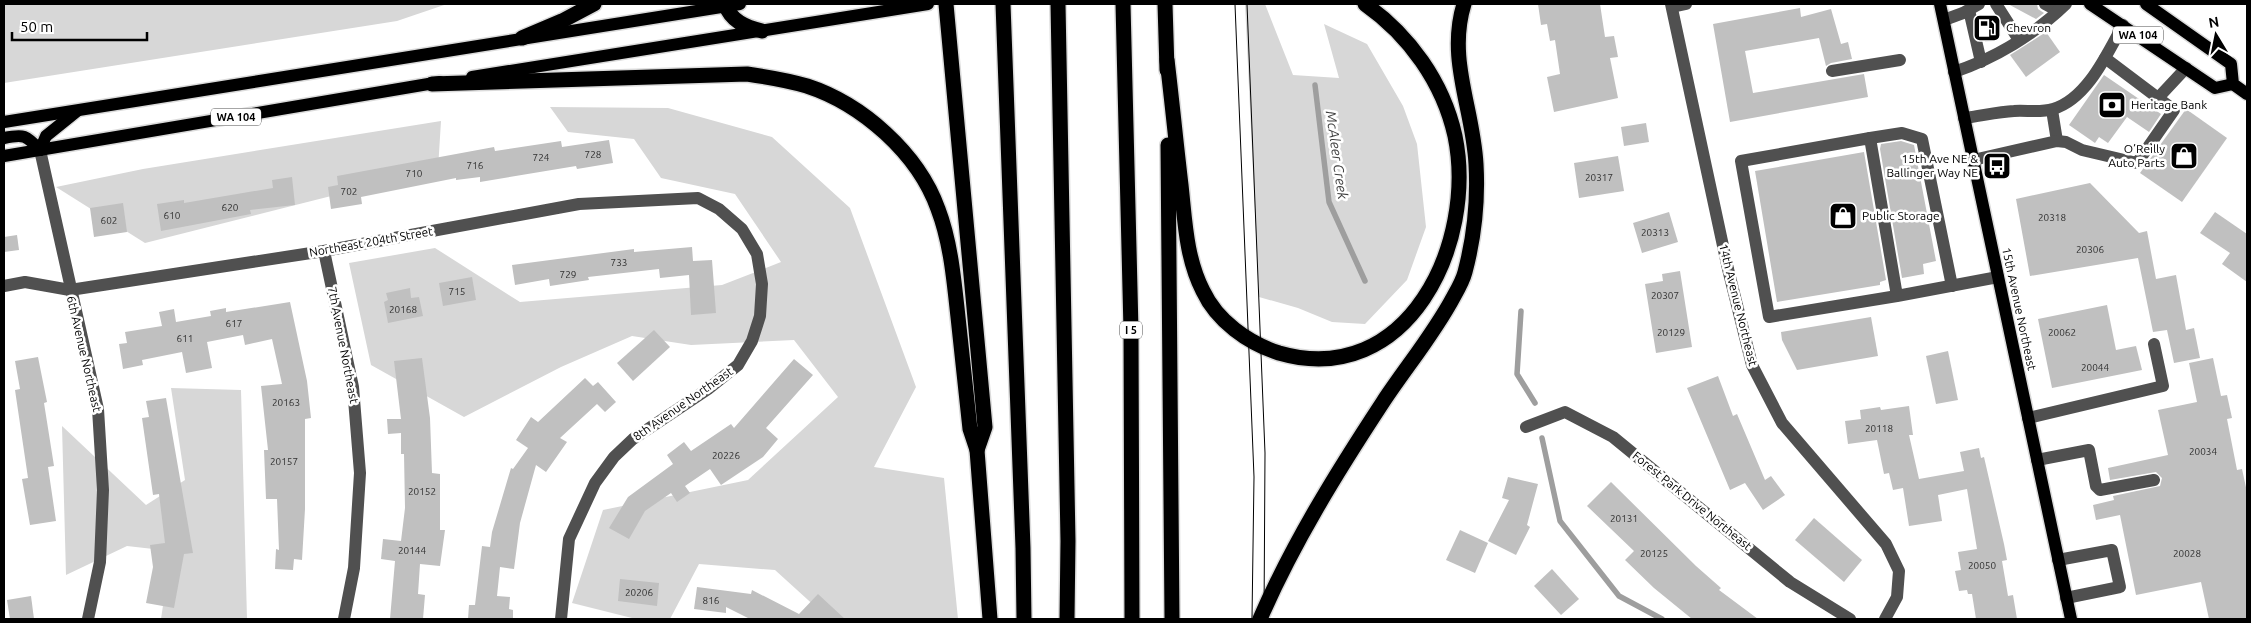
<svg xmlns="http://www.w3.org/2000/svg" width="2251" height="623" font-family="Ubuntu,sans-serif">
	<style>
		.green { fill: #d7d7d7 }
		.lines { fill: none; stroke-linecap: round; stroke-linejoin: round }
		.stream { stroke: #9e9e9e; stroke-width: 5.5 }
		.building { fill: #c0c0c0 }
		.major-casing { stroke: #dbdbdb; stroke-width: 15 }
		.highway-casing { stroke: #dbdbdb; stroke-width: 18 }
		.minor { stroke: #505050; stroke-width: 12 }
		.major { stroke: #000; stroke-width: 12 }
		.highway { stroke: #000; stroke-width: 15 }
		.tram { stroke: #000; stroke-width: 1 }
		.labels { text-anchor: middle; stroke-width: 5; stroke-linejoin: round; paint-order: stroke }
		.number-label { font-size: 10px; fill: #303030 }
		.shield { fill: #fff; stroke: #4c4c4c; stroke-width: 1 }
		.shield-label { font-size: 11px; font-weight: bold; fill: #000 }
		.poi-label { font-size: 12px; fill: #000; stroke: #fff; text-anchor: start }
		.street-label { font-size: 12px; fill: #000; stroke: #fff }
		.water-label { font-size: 14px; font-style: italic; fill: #3f3f3f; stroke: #fff }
	</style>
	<rect width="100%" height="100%" fill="#fff"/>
	<g class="green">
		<polygon points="4,4 447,4 397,21 4,83"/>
		<polygon points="1245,4 1265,4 1293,75 1339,78 1324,24 1367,44 1403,106 1417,144 1426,227 1407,280 1365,324 1332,322 1298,308 1259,297"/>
		<polygon points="550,107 668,108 772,137 850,208 916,387 874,467 944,478 958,619 829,619 775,570 699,564 670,619 636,619 572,603 603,510 748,480 838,397 794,340 691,345 632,336 561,367 464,417 371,365 349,263 435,248 520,302 722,285 781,262 735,194 661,178 634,139 568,132"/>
		<polygon points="441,121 438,169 145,243 56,187 143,169"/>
		<polygon points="171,388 241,390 247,619 161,619 171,551 127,546 66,575 62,426 146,505 185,480"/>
	</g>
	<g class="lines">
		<g class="stream">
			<polyline points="1315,85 1329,202 1365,281"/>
			<polyline points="1521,311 1517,374 1535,403"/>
			<polyline points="1542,438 1560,521 1619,596 1662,619"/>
		</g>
	</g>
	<g class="building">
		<polygon points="1538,4 1600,4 1605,37 1614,36 1618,57 1610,58 1618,98 1554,112 1547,77 1560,74 1555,40 1550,41 1547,24 1541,25"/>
		<polygon points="2008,4 2037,4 2038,9 2044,13 2036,19"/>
		<polygon points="1800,8 1801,17 1831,9 1841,44 1848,42 1852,59 1831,63 1826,66 1819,38 1745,51 1753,93 1864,74 1868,97 1730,122 1713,24"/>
		<polygon points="1989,17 1994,41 1985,42 1979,19"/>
		<polygon points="2046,32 2060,52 2026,77 2010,55"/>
		<polygon points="2104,75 2161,114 2149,132 2127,117 2108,143 2099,137 2095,143 2069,125"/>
		<polygon points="2186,109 2227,138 2182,202 2140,173"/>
		<polygon points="1646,123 1649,142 1624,146 1621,127"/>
		<polygon points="609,140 613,163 577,169 576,166 480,182 480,177 456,180 456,178 361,197 362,204 331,209 328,187 338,185 337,176 494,147 495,151 561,141 562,147"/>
		<polygon points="1901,141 1914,145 1936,261 1923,264 1924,274 1902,278 1880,149 1881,144"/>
		<polygon points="1864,152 1886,280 1880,282 1880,285 1777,302 1755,171"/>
		<polygon points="1618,156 1624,191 1579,198 1574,163"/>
		<polygon points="292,177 295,205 250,210 251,214 161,231 157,204 184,200 184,203 273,188 272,180"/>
		<polygon points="2090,183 2139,233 2147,231 2156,279 2176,275 2186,330 2194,328 2200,358 2174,363 2167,330 2153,332 2138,258 2030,276 2016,199"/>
		<polygon points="123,203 127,232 94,237 90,208"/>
		<polygon points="1669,212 1678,242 1642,253 1633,223"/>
		<polygon points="2215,212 2247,234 2247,282 2222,264 2230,253 2200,233"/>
		<polygon points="17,235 19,250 4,252 4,237"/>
		<polygon points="692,247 693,261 712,260 716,313 691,315 689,275 660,278 659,269 588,277 589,280 550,286 549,279 515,285 512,265 634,249 634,252"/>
		<polygon points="1680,271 1692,347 1656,353 1645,284 1663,281 1662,274"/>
		<polygon points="472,277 476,300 443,306 439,283"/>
		<polygon points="410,288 411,298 419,297 423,316 388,323 384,302 388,300 386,293"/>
		<polygon points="290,302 307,381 311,418 305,419 305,509 302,560 294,559 293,570 275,569 276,549 279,550 277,499 266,499 264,450 268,450 261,386 282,384 272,339 245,345 243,335 207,342 212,368 186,373 182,352 142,360 143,365 123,369 119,344 127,343 125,332 162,326 159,312 174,309 176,322 211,316 210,311 226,308 226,312"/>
		<polygon points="2107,305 2116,350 2136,346 2142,370 2052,388 2038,319"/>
		<polygon points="1871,317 1878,356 1797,370 1782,340 1781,332"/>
		<polygon points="654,330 670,347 633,381 617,363"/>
		<polygon points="1948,351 1958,400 1936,404 1926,356"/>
		<polygon points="38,357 47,402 44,403 54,466 48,467 56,521 30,525 22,479 28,478 15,390 20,389 15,361"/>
		<polygon points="422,358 430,418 432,473 440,474 440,530 445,530 440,566 420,564 418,594 425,595 423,619 390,619 395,561 381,559 383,539 401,541 405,508 404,454 401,454 401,433 388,434 387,419 401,419 394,361"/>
		<polygon points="2213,358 2221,396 2227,395 2232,418 2227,419 2237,470 2242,469 2247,492 2247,619 2209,619 2201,582 2136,595 2120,515 2096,520 2093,505 2114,500 2113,496 2160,486 2162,478 2156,472 2110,480 2108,468 2168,455 2158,410 2197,402 2189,363"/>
		<polygon points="794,359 813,375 766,428 778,439 763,457 721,485 710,469 685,486 690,493 677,502 671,493 645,511 629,539 609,528 628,497 673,464 667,455 684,442 691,451 731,424 734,428"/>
		<polygon points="1718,376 1733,416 1737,414 1765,480 1771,476 1785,495 1763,510 1745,483 1730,490 1687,388"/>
		<polygon points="585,378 593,386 598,382 616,402 605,412 597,404 560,438 567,442 546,472 536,465 520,523 514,569 500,567 497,596 510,597 509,609 513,610 513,619 468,619 469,605 475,605 482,546 490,547 492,532 511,468 513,469 528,448 516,440 531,417 538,422"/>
		<polygon points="166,398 193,553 184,554 174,608 146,603 153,567 150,545 165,543 159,494 153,495 142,418 149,417 146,401"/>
		<polygon points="1909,406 1913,435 1909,435 1919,479 1964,471 1960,452 1979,448 1981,458 1984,457 2004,544 2007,560 2002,561 2008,596 2013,595 2017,619 1976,619 1972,594 1968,594 1967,590 1959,591 1955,571 1961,570 1958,552 1977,549 1967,489 1938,495 1942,521 1909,526 1903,488 1893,490 1889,473 1884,474 1877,440 1848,444 1845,421 1861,419 1860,410 1880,407 1881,410"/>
		<polygon points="1508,477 1538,484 1527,525 1530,527 1516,555 1488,541 1509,500 1502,498"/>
		<polygon points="1611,482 1696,566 1721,588 1719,590 1758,619 1692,619 1654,588 1625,560 1634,551 1587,506"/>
		<polygon points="1814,518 1862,560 1844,582 1795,540"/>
		<polygon points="1460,530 1488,543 1475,573 1446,560"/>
		<polygon points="1552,569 1579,599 1561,615 1534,586"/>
		<polygon points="620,579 659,583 657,606 618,601"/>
		<polygon points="697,587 751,594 752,590 799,614 818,594 845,619 750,619 726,607 726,613 694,609"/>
		<polygon points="31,596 34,619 10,619 7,600"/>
	</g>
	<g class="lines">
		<defs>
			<g id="major">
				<polyline points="1940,4 2071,619"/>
				<polyline points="2090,4 2215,88 2233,84"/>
				<polyline points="2146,4 2231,64 2233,84 2247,94"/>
				<polyline points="472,77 928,4"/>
				<polyline points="4,122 740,4"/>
				<path d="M4,138c20,-4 22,-3 36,12"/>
				<polyline points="40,150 46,136 77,111"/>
				<polyline points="4,156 440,82"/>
			</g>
			<g id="highway">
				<path d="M725,4c6,17 20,23 37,27"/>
				<polyline points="946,4 985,427 977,450"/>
				<polyline points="1003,4 1023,548 1024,619"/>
				<polyline points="1058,4 1068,541 1067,619"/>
				<polyline points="1123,4 1131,330 1132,619"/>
				<polyline points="1165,4 1167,70"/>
				<polyline points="522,38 562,21 594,4"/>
				<path d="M1167,60c5,41 9,83 14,125 4,36 5,73 22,106 14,30 45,52 76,62 129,37 198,-110 176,-217 -12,-54 -46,-101 -90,-132"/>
				<path d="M432,84l315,-10c21,3 40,6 60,12 55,18 111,67 131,123 13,34 16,72 20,108 4,37 8,75 12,112l7,21 13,169"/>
				<polyline points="1168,145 1172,619"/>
				<path d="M1260,619c33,-76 77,-147 123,-217 23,-35 51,-68 71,-106 4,-7 9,-16 11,-24 9,-34 13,-73 11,-108 -3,-56 -29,-105 -12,-160"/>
			</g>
		</defs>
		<use href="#major" class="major-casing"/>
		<use href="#highway" class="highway-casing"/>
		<g class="minor">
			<polyline points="1671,4 1728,269 1752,365 1782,423 1886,544 1899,571 1897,597 1885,619"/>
			<polyline points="1996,4 2019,40"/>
			<polyline points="2045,4 2058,11"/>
			<polyline points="1672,7 1686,4"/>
			<polyline points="1969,10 1981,62"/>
			<polyline points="1944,20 1963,13 1979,4"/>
			<polyline points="1832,71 1900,60"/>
			<path d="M1954,72c41,-14 81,-38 112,-68"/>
			<polyline points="2158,98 2186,68"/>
			<polyline points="2052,110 2057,141"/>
			<path d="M1964,118c17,-2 33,-6 50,-7 12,-1 27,2 39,-2 34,-10 54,-55 70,-84"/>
			<polyline points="1870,138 1902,133 1922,139 1952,286"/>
			<polyline points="40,150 98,409 103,490 100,562 88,619"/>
			<polyline points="1973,160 2057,141 2066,142 2082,150 2137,163 2174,110 2105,58"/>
			<polyline points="324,251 353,387 360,473 354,568 344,619"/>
			<polyline points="4,286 25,282 70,290 324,251 579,204 698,198 719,209 742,229 757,254 762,284 760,316 752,341 738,365 708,389 633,439 614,457 595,483 569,539 561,619"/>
			<polyline points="1897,296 1769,317 1741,161 1870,138 1897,296 1998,277"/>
			<polyline points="2028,418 2163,386 2154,344"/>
			<polyline points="1526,427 1565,412 1613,437 1790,582 1850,619"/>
			<polyline points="2037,460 2089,450 2096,486 2100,490 2154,480"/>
			<polyline points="2058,560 2112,550 2120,587 2066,598"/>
		</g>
		<use href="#major" class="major"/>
		<use href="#highway" class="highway"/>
		<g class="tram">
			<polyline points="1235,4 1254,477 1252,619"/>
			<polyline points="1247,4 1265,453 1264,619"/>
		</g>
	</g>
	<defs>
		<symbol id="fuel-square" viewBox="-11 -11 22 22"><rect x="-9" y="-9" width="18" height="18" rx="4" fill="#000" stroke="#fff"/><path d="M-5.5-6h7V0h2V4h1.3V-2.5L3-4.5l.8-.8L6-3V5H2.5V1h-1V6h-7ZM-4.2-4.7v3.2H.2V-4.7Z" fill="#fff"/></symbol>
		<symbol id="bank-square" viewBox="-11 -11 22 22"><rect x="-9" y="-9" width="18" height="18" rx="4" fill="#000" stroke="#fff"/><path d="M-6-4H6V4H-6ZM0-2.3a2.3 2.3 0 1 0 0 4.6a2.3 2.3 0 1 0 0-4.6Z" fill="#fff"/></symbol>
		<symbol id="shop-square" viewBox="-11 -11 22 22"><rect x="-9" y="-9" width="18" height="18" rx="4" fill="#000" stroke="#fff"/><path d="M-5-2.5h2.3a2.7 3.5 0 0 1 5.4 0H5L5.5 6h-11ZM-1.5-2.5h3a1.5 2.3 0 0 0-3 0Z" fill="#fff"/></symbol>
		<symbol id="bus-square" viewBox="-11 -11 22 22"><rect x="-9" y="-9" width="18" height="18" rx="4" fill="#000" stroke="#fff"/><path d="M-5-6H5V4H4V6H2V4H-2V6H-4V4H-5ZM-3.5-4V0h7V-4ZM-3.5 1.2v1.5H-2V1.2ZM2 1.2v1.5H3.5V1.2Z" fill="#fff"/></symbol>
	</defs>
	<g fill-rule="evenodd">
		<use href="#fuel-square" x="1971" y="12" width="32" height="32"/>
		<use href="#bank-square" x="2096" y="89" width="32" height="32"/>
		<use href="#shop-square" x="2168" y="140" width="32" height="32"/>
		<use href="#bus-square" x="1981" y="150" width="32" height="32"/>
		<use href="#shop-square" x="1827" y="200" width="32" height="32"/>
	</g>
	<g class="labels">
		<g class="number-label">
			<text x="593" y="158">728</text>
			<text x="541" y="161">724</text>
			<text x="475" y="169">716</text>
			<text x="414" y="177">710</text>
			<text x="1599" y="181">20317</text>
			<text x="349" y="195">702</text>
			<text x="230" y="211">620</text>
			<text x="172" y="219">610</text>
			<text x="2052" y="221">20318</text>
			<text x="109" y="224">602</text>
			<text x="1655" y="236">20313</text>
			<text x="2090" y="253">20306</text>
			<text x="619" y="266">733</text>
			<text x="568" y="278">729</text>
			<text x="457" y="295">715</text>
			<text x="1665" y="299">20307</text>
			<text x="403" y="313">20168</text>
			<text x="234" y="327">617</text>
			<text x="1671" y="336">20129</text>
			<text x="2062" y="336">20062</text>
			<text x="185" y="342">611</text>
			<text x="2095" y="371">20044</text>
			<text x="286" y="406">20163</text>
			<text x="1879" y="432">20118</text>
			<text x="2203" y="455">20034</text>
			<text x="726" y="459">20226</text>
			<text x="284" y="465">20157</text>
			<text x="422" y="495">20152</text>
			<text x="1624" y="522">20131</text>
			<text x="412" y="554">20144</text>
			<text x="1654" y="557">20125</text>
			<text x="2187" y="557">20028</text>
			<text x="1982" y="569">20050</text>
			<text x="639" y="596">20206</text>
			<text x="711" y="604">816</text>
		</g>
		<g class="shield">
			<rect x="2113" y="26.5" width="50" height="17" rx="4"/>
			<rect x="211" y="108.5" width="50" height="17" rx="4"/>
			<rect x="1120" y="321.5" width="22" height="17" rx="4"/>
		</g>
		<g class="shield-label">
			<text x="2138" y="39">WA 104</text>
			<text x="236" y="121">WA 104</text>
			<text x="1131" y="334">I 5</text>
		</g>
		<g class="poi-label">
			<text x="2006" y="32">Chevron</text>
			<text x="2131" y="109">Heritage Bank</text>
			<text x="2165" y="153" text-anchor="end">O’Reilly<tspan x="2165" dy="14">Auto Parts</tspan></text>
			<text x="1978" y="163" text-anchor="end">15th Ave NE &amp;<tspan x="1978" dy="14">Ballinger Way NE</tspan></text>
			<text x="1862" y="220">Public Storage</text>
		</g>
		<g class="street-label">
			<text transform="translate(371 242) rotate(-10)" y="4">Northeast 204th Street</text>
			<text transform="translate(1738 305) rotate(76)" y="4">14th Avenue Northeast</text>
			<text transform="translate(2019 309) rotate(78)" y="4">15th Avenue Northeast</text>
			<text transform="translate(343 345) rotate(79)" y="4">7th Avenue Northeast</text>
			<text transform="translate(84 354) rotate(77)" y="4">6th Avenue Northeast</text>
			<text transform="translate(683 404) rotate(-35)" y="4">8th Avenue Northeast</text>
			<text transform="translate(1692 501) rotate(39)" y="4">Forest Park Drive Northeast</text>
		</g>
		<g class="water-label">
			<text transform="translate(1337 155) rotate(82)" y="5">McAleer Creek</text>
		</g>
	</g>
	<rect width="2251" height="623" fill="none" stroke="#000000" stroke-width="10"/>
	<g transform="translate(2216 35) rotate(350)" stroke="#ffffff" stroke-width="4" paint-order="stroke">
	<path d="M0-4L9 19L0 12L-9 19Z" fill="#000000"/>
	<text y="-8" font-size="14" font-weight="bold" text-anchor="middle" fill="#000000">N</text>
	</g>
	<path d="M12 32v8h135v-8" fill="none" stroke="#000000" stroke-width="2.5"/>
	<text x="20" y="32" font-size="15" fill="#000000" stroke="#ffffff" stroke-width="4" paint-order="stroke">50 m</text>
</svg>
